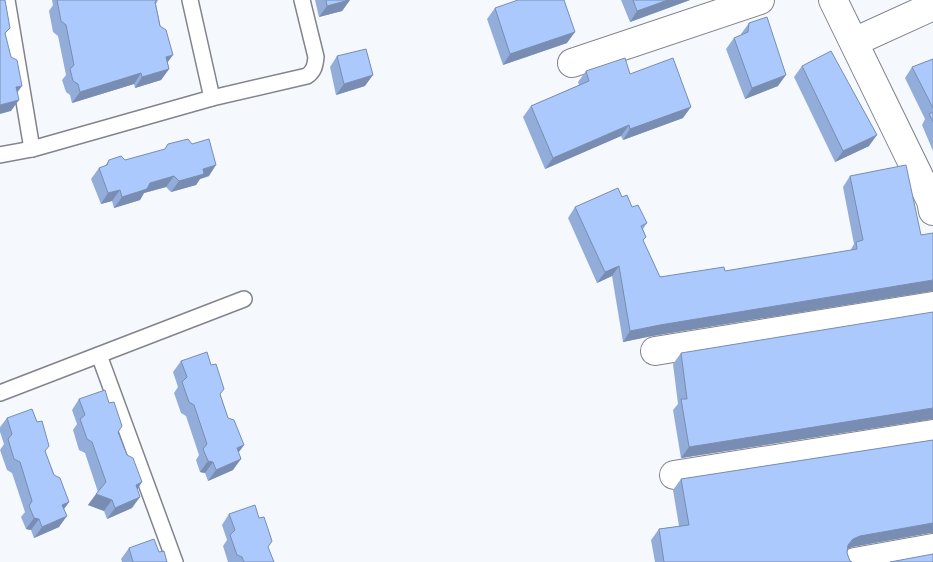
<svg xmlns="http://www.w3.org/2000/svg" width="933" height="562" font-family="'DejaVu Sans',sans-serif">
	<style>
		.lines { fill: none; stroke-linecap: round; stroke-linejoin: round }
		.lane-casing { stroke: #81858b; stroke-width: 18 }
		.street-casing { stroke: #81858b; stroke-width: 30 }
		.lane { stroke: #fff; stroke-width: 15 }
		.street { stroke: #fff; stroke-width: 28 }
		.wall { fill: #93adda }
		.shaded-wall { fill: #788db1 }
		.building { fill: #abc9fd; stroke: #788db1 }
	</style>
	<rect width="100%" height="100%" fill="#f5f9fe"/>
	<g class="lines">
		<defs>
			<g id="lane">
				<polyline points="7,0 32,149"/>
				<path d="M212,98l95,-22c7,-5 8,-10 9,-19l-14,-57"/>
				<polyline points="0,155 32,149 212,98 190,0"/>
				<polyline points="99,355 175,562"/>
				<polyline points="0,393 244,299"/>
			</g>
			<g id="street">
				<polyline points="833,0 931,201 933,211"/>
				<polyline points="854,42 933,6"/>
				<polyline points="572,63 760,0"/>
				<polyline points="655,351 933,306"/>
				<polyline points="674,475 933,434"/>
				<polyline points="855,562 933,548"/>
			</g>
		</defs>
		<use href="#lane" class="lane-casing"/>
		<use href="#street" class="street-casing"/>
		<use href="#lane" class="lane"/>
		<use href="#street" class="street"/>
	</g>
	<g class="wall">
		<polygon points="52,0 158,0 156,4 169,69 161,80 135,88 134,84 72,103 70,95 66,92 62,80 66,75 58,36 53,32 49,11 53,5"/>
		<polygon points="315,0 350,0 342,11 319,17"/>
		<polygon points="621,0 690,0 630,22"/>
		<polygon points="495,8 567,43 503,65 487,19"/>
		<polygon points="749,23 778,86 745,99 726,49 734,38 741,35 741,34"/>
		<polygon points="337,56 365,86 336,95 330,67"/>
		<polygon points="933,59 933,151 922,125 925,119 905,78 912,67"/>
		<polygon points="802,66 869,146 835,162 794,77"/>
		<polygon points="586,71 630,74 683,118 623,140 621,136 545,169 523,117 531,106 579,85 578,82"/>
		<polygon points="109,160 125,160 209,176 200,179 196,185 171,192 166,187 144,193 140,200 114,208 112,201 101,204 91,179 99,168 105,166"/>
		<polygon points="850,176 930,291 652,336 623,342 612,276 597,283 568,218 575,207 622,197 632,207 647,223 643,229 646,237 643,241 660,277 725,271 850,251 854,244 843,187"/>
		<polygon points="681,353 931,419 681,458 673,410 678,404 673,364"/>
		<polygon points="181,361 220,394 228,418 244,445 238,453 233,470 208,481 205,473 200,472 196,460 199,455 186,416 181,413 174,393 178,387 173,372"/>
		<polygon points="79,399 118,432 137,490 132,508 107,519 104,511 88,505 98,492 85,453 79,450 73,430 77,424 72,410"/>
		<polygon points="7,418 45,451 54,475 69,502 64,509 59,527 34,538 31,530 26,529 21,517 25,512 12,473 7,470 0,450 4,444 0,432 0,427"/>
		<polygon points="933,440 933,533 930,533 852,547 848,549 847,553 850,561 852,562 655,562 651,540 659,529 679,526 673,490 681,479"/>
		<polygon points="229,514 268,547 274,562 228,562 223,546 227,540 222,525"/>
		<polygon points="129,548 159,552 167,562 122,562 121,559"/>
	</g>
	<g class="shaded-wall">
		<polygon points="350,0 342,11 319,17 327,6"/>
		<polygon points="668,0 690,0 630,22 637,11"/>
		<polygon points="575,32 567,43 503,65 510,54"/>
		<polygon points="173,55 165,66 166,57"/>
		<polygon points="169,69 161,80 135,88 142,77"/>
		<polygon points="141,73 134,84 72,103 80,92"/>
		<polygon points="373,75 365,86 336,95 344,84"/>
		<polygon points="786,75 778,86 745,99 752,88"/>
		<polygon points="22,86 14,97 16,87"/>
		<polygon points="19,100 11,111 0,114 0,105"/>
		<polygon points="691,107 683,118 623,140 630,129"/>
		<polygon points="629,125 621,136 545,169 553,158"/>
		<polygon points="877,135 869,146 835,162 843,151"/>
		<polygon points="216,165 209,176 200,179 196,185 171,192 179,181 203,169"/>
		<polygon points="174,176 166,187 144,193 140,200 114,208 122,197 150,183"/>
		<polygon points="120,190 112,201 101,204 108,193"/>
		<polygon points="619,266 612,276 597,283 605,272"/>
		<polygon points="933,280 933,291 652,336 623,342 630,331 660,325"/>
		<polygon points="933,408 933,419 681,458 689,447"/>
		<polygon points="244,445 236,456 237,448"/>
		<polygon points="241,459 233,470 208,481 216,470"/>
		<polygon points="208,461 213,462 205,473 200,472"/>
		<polygon points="142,482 135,493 136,485"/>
		<polygon points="96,494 112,500 104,511 88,505"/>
		<polygon points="140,497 132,508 107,519 115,508"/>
		<polygon points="69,502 61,513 62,505"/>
		<polygon points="67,516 59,527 34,538 42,527"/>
		<polygon points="34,518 39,519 31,530 26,529"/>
		<polygon points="933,523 933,533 930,533 852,547 845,550 853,539 860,536"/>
	</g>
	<g class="building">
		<polygon points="0,0 5,0 10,28 5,33 11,57 17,60 22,86 16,87 19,100 0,105"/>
		<polygon points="57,0 157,0 155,2 160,26 166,30 173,55 166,57 169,69 142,77 141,73 80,92 78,84 73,81 70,69 74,65 66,25 61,21"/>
		<polygon points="326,0 349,0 327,6"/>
		<polygon points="518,0 564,0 575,32 510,54 495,8"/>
		<polygon points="633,0 668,0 637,11"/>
		<polygon points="767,17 786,75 752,88 734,38 748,32 749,23"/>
		<polygon points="366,49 373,75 344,84 337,56"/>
		<polygon points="831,51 877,135 843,151 802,66"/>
		<polygon points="625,58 630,74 673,58 691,107 630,129 629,125 553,158 531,106 589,81 586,71"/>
		<polygon points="933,59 933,108 912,67"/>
		<polygon points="933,112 933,122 929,114"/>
		<polygon points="188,139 192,144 209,139 216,165 203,169 204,174 179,181 174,176 150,183 147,189 122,197 120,190 108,193 99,168 107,165 109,160 121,156 125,160 165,149 168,144"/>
		<polygon points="906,165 921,235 933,233 933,280 660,325 630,331 619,266 605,272 575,207 618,188 622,197 627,195 632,207 638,205 647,223 641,226 646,237 643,240 660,277 724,267 725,271 857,249 856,242 863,240 850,176"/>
		<polygon points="933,312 933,408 689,447 681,399 687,399 681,353"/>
		<polygon points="207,352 211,365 216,364 224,389 220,394 228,418 234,420 244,445 237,448 241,459 216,470 213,462 208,461 203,449 207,444 194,405 189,402 182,382 187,377 181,361"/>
		<polygon points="105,390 109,403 114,402 122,426 118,432 127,455 133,458 142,482 136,485 140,497 115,508 112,500 96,494 106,482 92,442 87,439 80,419 85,415 79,399"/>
		<polygon points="32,409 37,422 42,421 49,446 45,451 54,475 60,478 69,502 62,505 67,516 42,527 39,519 34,518 29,506 32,501 20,462 14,459 8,439 12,434 7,418"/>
		<polygon points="933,440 933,523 860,536 853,539 848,545 847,553 850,561 852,562 664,562 659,529 689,525 681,479"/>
		<polygon points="255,505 259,518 264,517 272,541 268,547 274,562 244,562 242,557 237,555 230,535 235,530 229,514"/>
		<polygon points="154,539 159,552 164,551 167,562 133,562 129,548"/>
		<polygon points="933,554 933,562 890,562"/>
	</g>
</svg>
